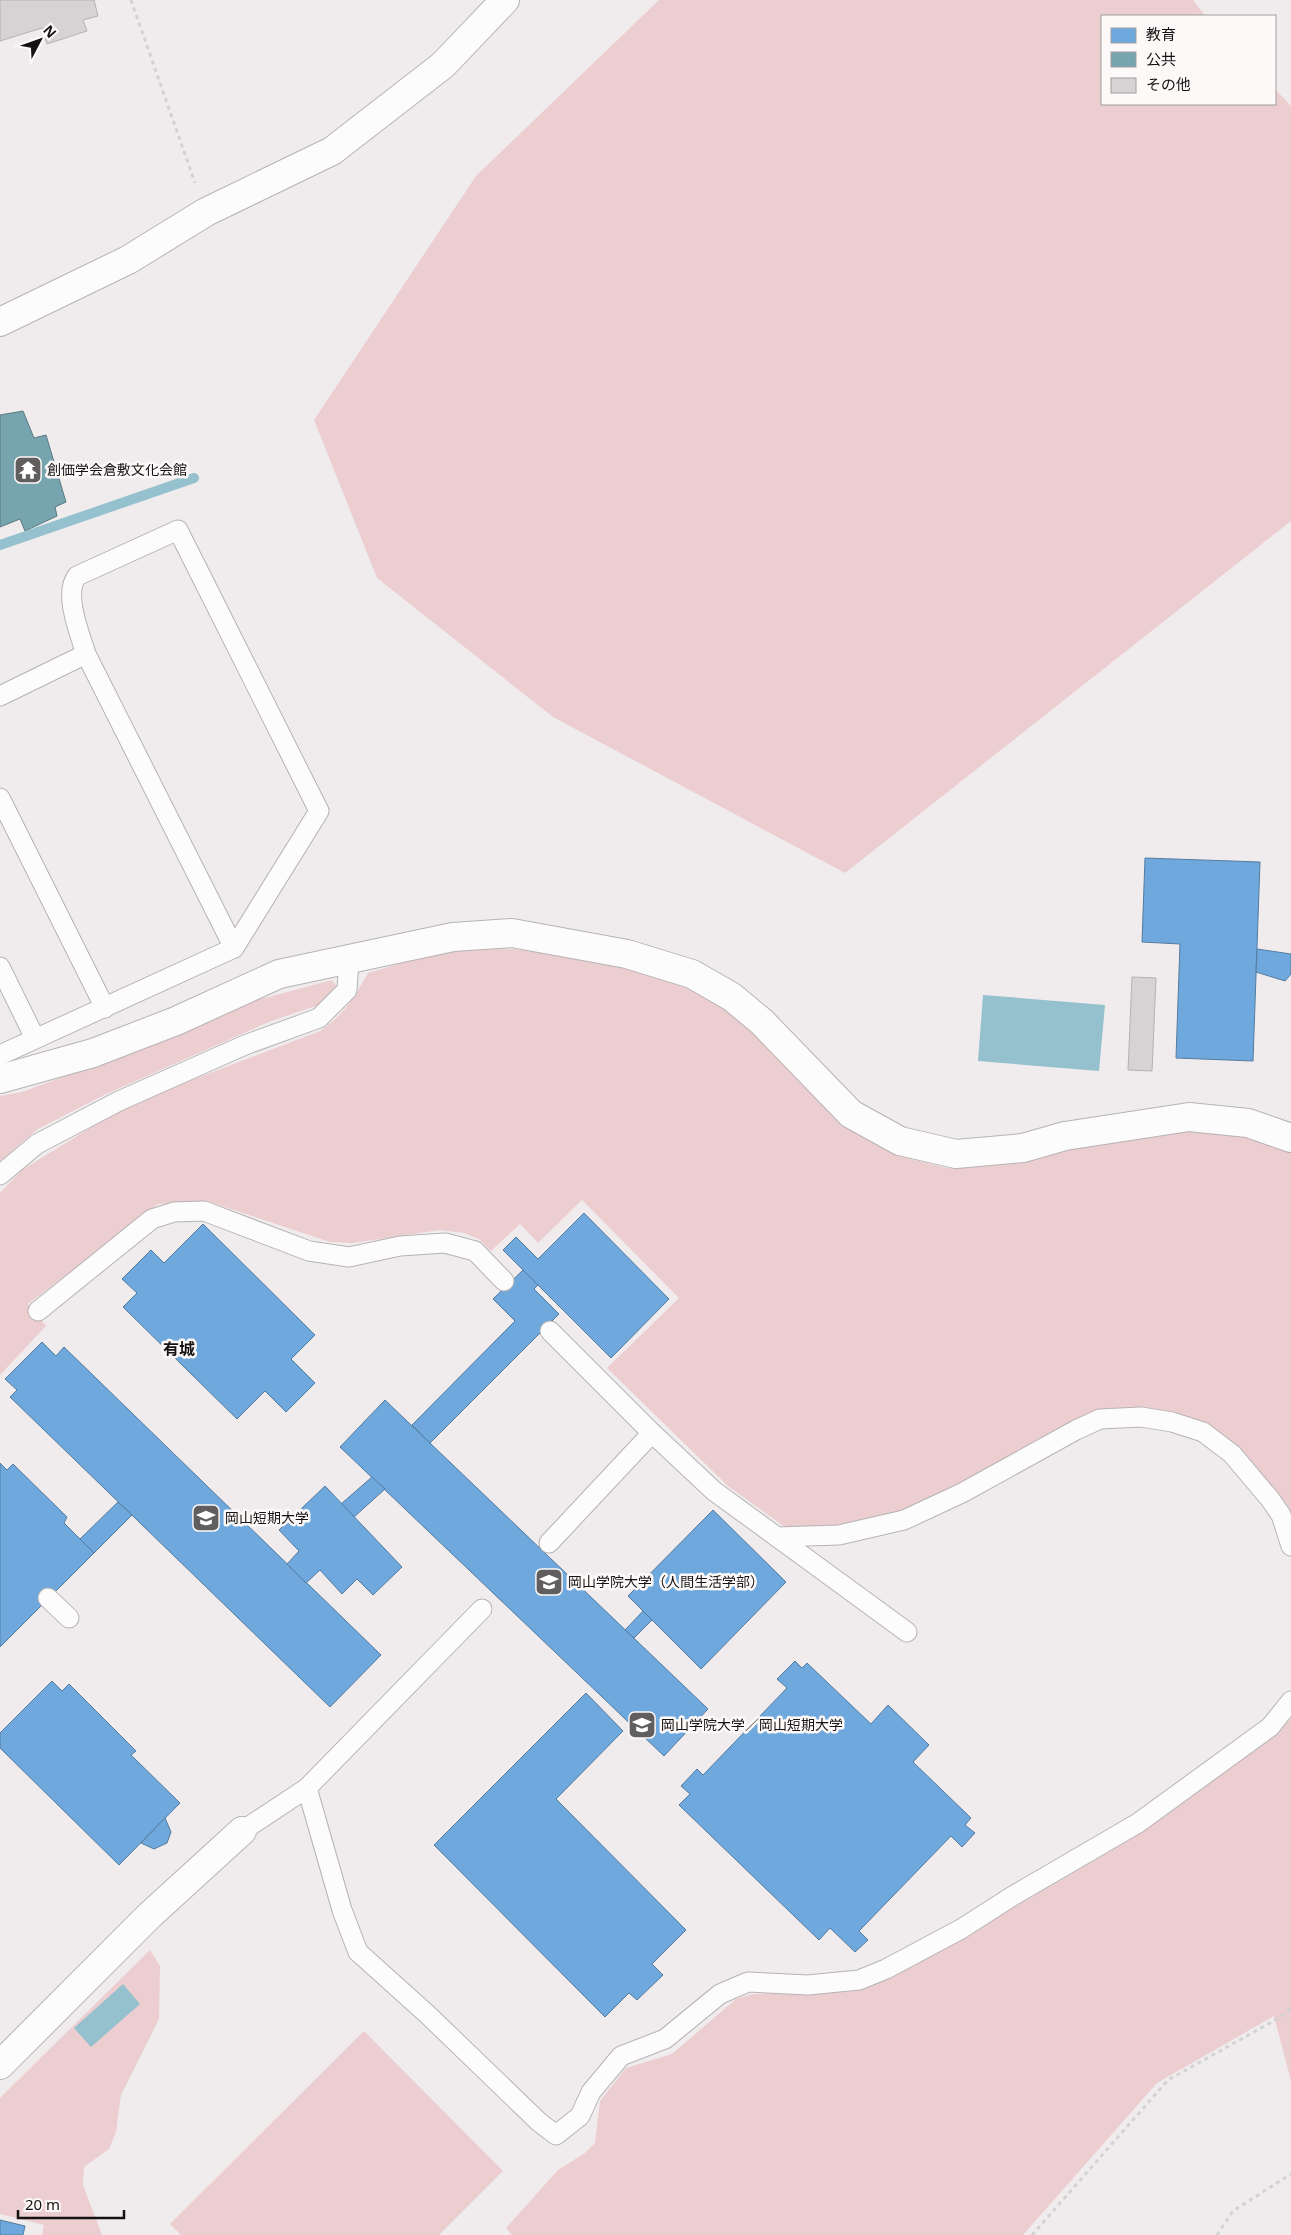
<svg xmlns="http://www.w3.org/2000/svg" width="1291" height="2235" font-family="'Noto Sans','Noto Sans JP',sans-serif">
	<style>
		.green { fill: #eccdd0 }
		.water { fill: #94c1cd }
		.schools { fill: #6fa8dc; stroke: #547b9f }
		.public { fill: #76a5af; stroke: #597980 }
		.lines { fill: none; stroke-linecap: round; stroke-linejoin: round }
		.stream { stroke: #94c1cd; stroke-width: 10 }
		.building { fill: #d5d3d3; stroke: #b5b2b2 }
		.service-casing { stroke: #b6b3b4; stroke-width: 21 }
		.minor-casing { stroke: #b6b3b4; stroke-width: 30 }
		.tertiary-casing { stroke: #b6b3b4; stroke-width: 30 }
		.path { stroke: #d3d2d3; stroke-width: 3; stroke-dasharray: 4 4; stroke-linecap: butt }
		.service { stroke: #fdfcfc; stroke-width: 19 }
		.minor { stroke: #fdfcfc; stroke-width: 28 }
		.tertiary { stroke: #fdfcfc; stroke-width: 28 }
		.labels { text-anchor: middle; stroke-width: 5; stroke-linejoin: round; paint-order: stroke }
		.poi-label { font-size: 14px; fill: #141212; stroke: #fef9f9; text-anchor: start }
		.quarter-label { font-size: 16px; font-weight: bold; fill: #141212; stroke: #fef9f9 }
	</style>
	<rect width="100%" height="100%" fill="#f0eced"/>
	<g class="green">
		<polygon points="659,0 1193,0 1205,16 1102,16 1102,104 1275,104 1275,89 1291,106 1291,521 845,873 553,717 377,578 314,420 476,176"/>
		<path d="M514,949l89,12 72,22 56,26 110,116 70,34 36,9 107,-15 122,-26 47,2 68,22v366l-4,-11 -44,-55 -24,-17 -57,-22 -33,-4 -42,6 -157,88 -62,21 -79,7 -61,-44 -121,-118 72,-70 -97,-98 -44,43 -18,-19 -29,27 -12,-12 -15,-6 -24,-3 -87,13 -23,-1 -123,-41 -49,3 -130,100 18,22 -46,49v-182l22,-23 94,-58 65,-28 139,-53c26,-18 33,-32 48,-58l44,-13 47,-10z"/>
		<polygon points="332,980 337,987 322,1004 271,1021 104,1095 38,1129 0,1161 0,1096 22,1092 92,1066 261,999"/>
		<polygon points="1291,1719 1291,2081 1274,2016 1157,2083 1023,2235 512,2235 506,2228 558,2170 585,2153 595,2143 600,2101 626,2068 672,2054 736,1999 753,1994 849,1992 865,1987 941,1950 1109,1852 1190,1798 1271,1737"/>
		<polygon points="150,1950 160,1966 159,2019 121,2095 116,2132 109,2149 84,2167 83,2185 102,2235 42,2235 44,2225 0,2214 0,2098"/>
		<polygon points="364,2031 503,2171 439,2235 181,2235 170,2224"/>
	</g>
	<g class="water">
		<polygon points="983,995 1105,1005 1099,1071 978,1061"/>
		<polygon points="123,1984 140,2004 91,2047 74,2028"/>
	</g>
	<g class="schools">
		<polygon points="1145,858 1260,862 1253,1061 1176,1058 1180,944 1142,942"/>
		<polygon points="1257,949 1291,954 1291,974 1285,981 1256,972"/>
		<polygon points="584,1213 669,1299 611,1358 503,1250 516,1237 538,1259"/>
		<polygon points="203,1224 315,1335 291,1359 315,1383 286,1412 265,1391 237,1419 123,1307 137,1293 122,1279 151,1250 164,1263"/>
		<polygon points="523,1270 538,1285 534,1289 559,1314 430,1443 412,1425 515,1321 493,1299"/>
		<polygon points="42,1342 56,1356 64,1347 381,1655 330,1707 10,1397 17,1390 5,1379"/>
		<polygon points="385,1400 708,1709 664,1756 340,1447"/>
		<polygon points="0,1463 7,1470 13,1464 67,1517 64,1523 94,1553 0,1647"/>
		<polygon points="372,1477 385,1489 354,1517 341,1504"/>
		<polygon points="325,1486 402,1567 373,1595 357,1579 342,1594 320,1570 306,1583 287,1564 299,1551 279,1530"/>
		<polygon points="118,1502 132,1515 94,1553 80,1539"/>
		<polygon points="713,1510 786,1582 701,1669 628,1596"/>
		<polygon points="643,1611 652,1620 634,1638 625,1630"/>
		<polygon points="795,1661 802,1668 807,1663 871,1724 888,1705 929,1745 913,1762 971,1818 965,1825 975,1833 962,1847 951,1836 859,1931 868,1940 855,1952 830,1928 819,1940 679,1805 690,1794 681,1786 697,1769 703,1775 787,1688 777,1679"/>
		<polygon points="52,1681 62,1691 69,1684 136,1751 131,1755 180,1803 119,1865 0,1748 0,1733"/>
		<polygon points="586,1693 623,1731 556,1799 686,1930 652,1964 663,1975 637,2000 629,1993 605,2017 434,1845"/>
		<polygon points="165,1818 171,1832 167,1843 154,1849 141,1843"/>
		<polygon points="0,2220 25,2226 23,2235 0,2235"/>
	</g>
	<polygon class="public" points="23,411 34,438 46,435 66,502 55,507 57,516 25,531 20,519 0,527 0,415"/>
	<g class="lines">
		<polyline class="stream" points="0,545 194,478"/>
	</g>
	<g class="building">
		<polygon points="0,0 94,0 98,16 83,20 87,31 47,44 42,28 0,41"/>
		<polygon points="1132,977 1156,978 1152,1071 1128,1070"/>
	</g>
	<g class="lines">
		<defs>
			<g id="service">
				<polyline points="0,696 86,654 234,948"/>
				<polyline points="0,798 105,1008"/>
				<polyline points="0,967 31,1030"/>
				<path d="M0,1055l234,-107 85,-137 -141,-281 -101,46c-14,18 3,58 9,78"/>
				<polyline points="0,1175 37,1144 119,1101 245,1045 319,1018 347,990 349,959"/>
				<polyline points="38,1311 152,1219 174,1212 204,1211 309,1251 349,1257 400,1246 445,1243 475,1251 504,1281"/>
				<polyline points="550,1331 652,1433 714,1491 907,1632"/>
				<polyline points="777,1537 839,1535 904,1520 962,1493 1076,1430 1100,1419 1141,1417 1172,1422 1203,1432 1232,1454 1270,1499 1281,1515 1291,1546"/>
				<polyline points="549,1543 652,1433"/>
				<polyline points="48,1598 69,1618"/>
				<polyline points="307,1788 342,1910 358,1952 427,2014 539,2122 556,2135 580,2116 591,2092 621,2056 665,2039 720,1994 748,1982 808,1985 859,1980 886,1969 961,1929 1011,1897 1138,1823 1270,1727 1291,1701"/>
				<polyline points="242,1831 307,1788 482,1609"/>
			</g>
			<polyline id="minor" points="0,1079 93,1053 176,1021 279,974 453,937 512,933 627,954 692,974 732,997 762,1022 851,1114 900,1141 956,1154 1023,1148 1065,1136 1189,1117 1248,1123 1291,1138"/>
			<g id="tertiary">
				<polyline points="0,322 128,260 206,212 332,151 443,65 505,0"/>
				<polyline points="0,2065 150,1915 242,1831"/>
			</g>
		</defs>
		<use href="#service" class="service-casing"/>
		<use href="#minor" class="minor-casing"/>
		<use href="#tertiary" class="tertiary-casing"/>
		<g class="path">
			<polyline points="131,0 195,183"/>
			<polyline points="1032,2235 1168,2080 1279,2018 1291,2009"/>
			<polyline points="1217,2235 1233,2211 1291,2174"/>
		</g>
		<use href="#service" class="service"/>
		<use href="#minor" class="minor"/>
		<use href="#tertiary" class="tertiary"/>
	</g>
	<defs>
		<symbol id="temple-square" viewBox="-11 -11 22 22"><rect x="-9" y="-9" width="18" height="18" rx="4" fill="#615e5f" stroke="#fef9f9"/><path d="M0-6L5-2H3V0L6.5 2.5H4V6H1.5V3h-3V6H-4V2.5H-6.5L-3 0V-2H-5Z" fill="#fff"/></symbol>
		<symbol id="university-square" viewBox="-11 -11 22 22"><rect x="-9" y="-9" width="18" height="18" rx="4" fill="#615e5f" stroke="#fef9f9"/><path d="M0-5L7-2L0 1L-7-2ZM-4 1L0 2.5L4 1V4Q0 6-4 4Z" fill="#fff"/></symbol>
	</defs>
	<g fill-rule="evenodd">
		<use href="#temple-square" x="12" y="454" width="32" height="32"/>
		<use href="#university-square" x="190" y="1502" width="32" height="32"/>
		<use href="#university-square" x="533" y="1566" width="32" height="32"/>
		<use href="#university-square" x="626" y="1709" width="32" height="32"/>
	</g>
	<g class="labels">
		<g class="poi-label">
			<text x="47" y="475">創価学会倉敷文化会館</text>
			<text x="225" y="1523">岡山短期大学</text>
			<text x="568" y="1587">岡山学院大学（人間生活学部）</text>
			<text x="661" y="1730">岡山学院大学／岡山短期大学</text>
		</g>
		<g class="quarter-label">
			<text x="179" y="1355">有城</text>
		</g>
	</g>
	<rect x="1101" y="15" width="175" height="90" fill="#fef9f9" stroke="#a09d9d"/>
	<rect x="1111" y="28" width="25" height="15" fill="#6fa8dc" stroke="#a09d9d"/>
	<text x="1146" y="40" font-size="15" fill="#141212">教育</text>
	<rect x="1111" y="52" width="25" height="15" fill="#76a5af" stroke="#a09d9d"/>
	<text x="1146" y="65" font-size="15" fill="#141212">公共</text>
	<rect x="1111" y="78" width="25" height="15" fill="#d5d3d3" stroke="#a09d9d"/>
	<text x="1146" y="90" font-size="15" fill="#141212">その他</text>
	<g transform="translate(40 40) rotate(49)" stroke="#fef9f9" stroke-width="4" paint-order="stroke">
	<path d="M0-4L9 19L0 12L-9 19Z" fill="#141212"/>
	<text y="-8" font-size="14" font-weight="bold" text-anchor="middle" fill="#141212">N</text>
	</g>
	<path d="M18 2210v8h106v-8" fill="none" stroke="#141212" stroke-width="2.5"/>
	<text x="25" y="2210" font-size="15" fill="#141212" stroke="#fef9f9" stroke-width="4" paint-order="stroke">20 m</text>
</svg>
